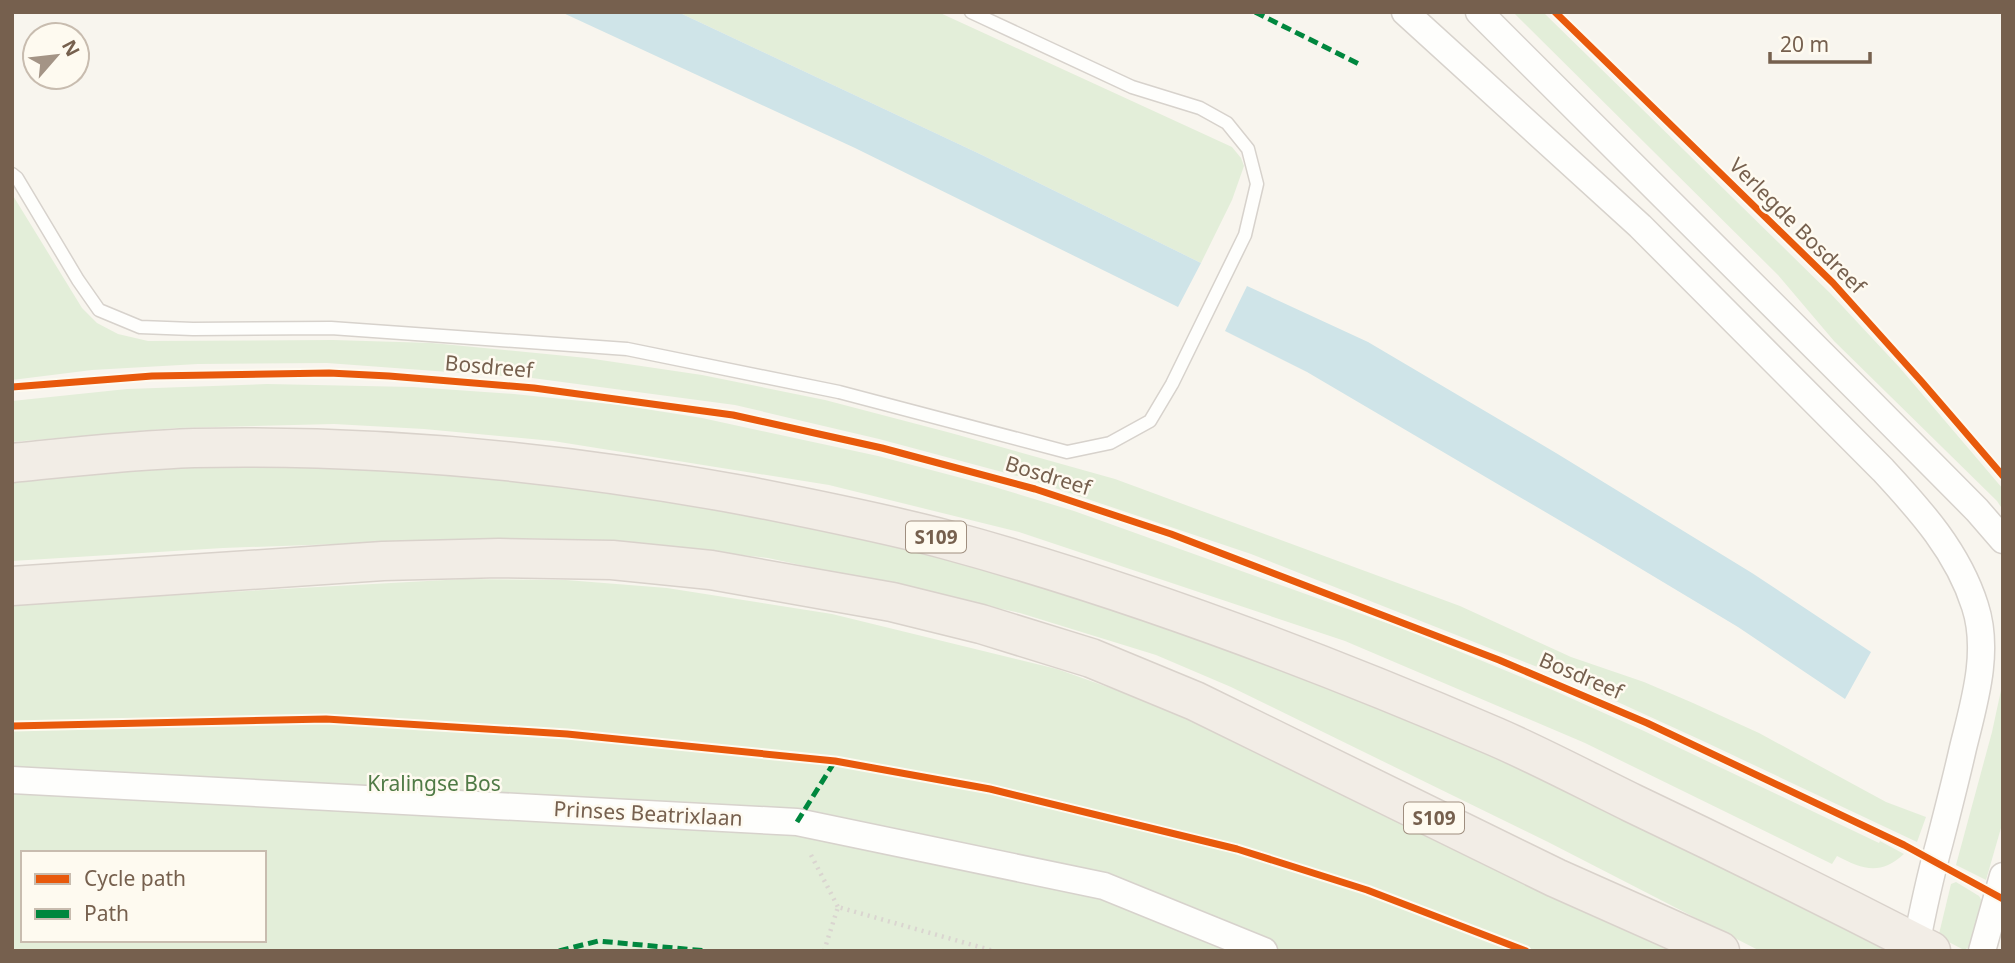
<svg xmlns="http://www.w3.org/2000/svg" width="2015" height="963" font-family="'Noto Sans',sans-serif">
	<style>
		.green { fill: #e3eed9; fill-rule: evenodd }
		.water { fill: #cfe4e8 }
		.lines { fill: none; stroke-linecap: round; stroke-linejoin: round }
		.service-casing { stroke: #d7d2cc; stroke-width: 15 }
		.minor-casing { stroke: #d7d2cc; stroke-width: 29 }
		.trunk-casing { stroke: #d9d2cb; stroke-width: 41 }
		.path { stroke: #dad5d0; stroke-width: 4.5; stroke-dasharray: 2 5; stroke-linecap: butt }
		.service { stroke: #fefefc; stroke-width: 12 }
		.minor { stroke: #fefefc; stroke-width: 26 }
		.trunk { stroke: #f2ede6; stroke-width: 38 }
		.quiet { stroke: #00873e; stroke-width: 5; stroke-dasharray: 10 5; stroke-linecap: butt }
		.cycleway-casing { stroke: #fefaf0; stroke-width: 11 }
		.cycleway { stroke: #e8590c; stroke-width: 7 }
		.labels { text-anchor: middle; stroke-width: 5; stroke-linejoin: round; paint-order: stroke }
		.shield { fill: #fefaf0; stroke: #9f8e7f; stroke-width: 2 }
		.shield-label { font-size: 19px; font-weight: bold; fill: #76604e }
		.street-label { font-size: 21px; fill: #76604e; stroke: #fefaf0 }
		.park-label { font-size: 21px; fill: #507b46; stroke: #fefaf0 }
	</style>
	<rect width="100%" height="100%" fill="#f8f5ee"/>
	<g class="green">
		<polygon points="678,12 938,12 1232,147 1241,158 1244,166 1232,200 1201,263 982,155"/>
		<polygon points="1513,12 1543,12 1831,294 1900,368 2003,489 2003,510 1997,501 1834,341 1778,275"/>
		<polygon points="12,194 82,308 97,323 118,334 148,341 333,340 432,343 587,358 702,375 825,400 951,433 1115,479 1460,606 1571,657 1644,682 1693,703 1759,733 1886,802 1926,817 1917,842 1703,741 1563,677 1251,554 1025,478 879,439 735,405 532,378 327,363 198,364 92,370 12,380"/>
		<path d="M267,384l146,3 101,7 106,11 82,13 176,38 110,29 86,26 338,121 143,59 89,40 235,112 1,-2 24,13c-24,22 -42,15 -67,2l-5,8 -247,-121 -240,-102 -326,-109 -190,-47 -276,-44 -129,-12 -90,-5 -159,4 -163,14v-41l115,-12z"/>
		<polygon points="197,463 387,463 673,499 866,537 995,570 1200,633 1662,825 1888,951 1760,951 1548,842 1231,687 1156,655 1020,613 768,558 605,540 505,538 223,548 12,561 12,480"/>
		<path d="M464,579l102,1 101,8 165,26 225,55 90,32 146,65 381,185h-1662v-347zM23,853h241v87h-241z"/>
		<polygon points="2003,681 2003,821 1986,880 1956,865 1992,732"/>
		<polygon points="1956,882 1979,896 1982,901 1969,947 1964,950 1941,938 1939,934 1951,884"/>
	</g>
	<g class="water">
		<polygon points="561,12 678,12 982,155 1201,263 1178,307 855,148"/>
		<polygon points="1247,286 1368,342 1556,453 1752,573 1871,652 1845,699 1738,627 1593,540 1307,372 1225,331"/>
	</g>
	<g class="lines">
		<defs>
			<polyline id="service" points="12,174 17,178 78,280 99,310 140,327 193,329 331,328 627,349 839,392 1067,452 1110,443 1150,421 1172,384 1245,235 1257,184 1248,149 1227,123 1200,108 1132,87 971,12"/>
			<g id="minor">
				<path d="M1405,12l235,214 243,244c38,41 75,82 92,136 15,46 -1,97 -12,142 -7,31 -15,62 -23,93 -10,36 -18,73 -25,110"/>
				<polyline points="1479,12 1865,397 1977,510 2003,540"/>
				<polyline points="12,780 797,822 1104,886 1264,951"/>
				<polyline points="1982,951 2003,876"/>
			</g>
			<g id="trunk">
				<path d="M12,463c60,-6 121,-13 182,-15 185,-4 370,14 553,48 66,13 132,26 197,43 188,51 373,121 552,198 46,20 91,44 136,66 101,48 200,97 299,148"/>
				<polyline points="12,586 383,561 499,558 612,560 711,570 892,602 981,624 1091,658 1195,701 1556,878 1720,951"/>
			</g>
		</defs>
		<use href="#service" class="service-casing"/>
		<use href="#minor" class="minor-casing"/>
		<use href="#trunk" class="trunk-casing"/>
		<g class="path">
			<polyline points="811,855 838,907"/>
			<polyline points="824,951 838,907 994,951"/>
		</g>
		<use href="#service" class="service"/>
		<use href="#minor" class="minor"/>
		<use href="#trunk" class="trunk"/>
		<g class="quiet">
			<polyline points="1255,12 1359,64"/>
			<polyline points="797,822 835,761"/>
			<polyline points="559,951 598,941 707,951"/>
		</g>
		<defs>
			<g id="cycleway">
				<polyline points="1555,12 1833,283 1922,382 2003,476"/>
				<polyline points="12,387 152,376 329,373 389,376 534,388 733,415 882,448 1035,489 1171,534 1499,660 1647,723 1904,845 2003,899"/>
				<polyline points="12,726 326,719 567,734 835,761 990,789 1237,849 1367,890 1526,951"/>
			</g>
		</defs>
		<use href="#cycleway" class="cycleway-casing"/>
		<use href="#cycleway" class="cycleway"/>
	</g>
	<g class="labels">
		<g class="shield">
			<rect x="906" y="521.5" width="60" height="31" rx="5"/>
			<rect x="1404" y="802.5" width="60" height="31" rx="5"/>
		</g>
		<g class="shield-label">
			<text x="936" y="544">S109</text>
			<text x="1434" y="825">S109</text>
		</g>
		<g class="street-label">
			<text transform="translate(1797 226) rotate(45)" y="7">Verlegde Bosdreef</text>
			<text transform="translate(489 367) rotate(5)" y="7">Bosdreef</text>
			<text transform="translate(1048 476) rotate(17)" y="7">Bosdreef</text>
			<text transform="translate(1581 676) rotate(23)" y="7">Bosdreef</text>
			<text transform="translate(648 814) rotate(3)" y="7">Prinses Beatrixlaan</text>
		</g>
		<g class="park-label">
			<text x="434" y="791">Kralingse Bos</text>
		</g>
	</g>
	<rect width="2015" height="963" fill="none" stroke="#76604e" stroke-width="28"/>
	<rect x="21" y="851" width="245" height="91" fill="#fefaf0" stroke="#c8bcaf" stroke-width="2"/>
	<rect x="35" y="874" width="35" height="10" fill="#e8590c" stroke="#c8bcaf" stroke-width="2"/>
	<text x="84" y="886" font-size="21" fill="#76604e">Cycle path</text>
	<rect x="35" y="909" width="35" height="10" fill="#00873e" stroke="#c8bcaf" stroke-width="2"/>
	<text x="84" y="921" font-size="21" fill="#76604e">Path</text>
	<g transform="translate(56 56) rotate(62)"><circle r="33" fill="#fefaf0" stroke="#c8bcaf" stroke-width="2"/>
	<path d="M0-5L12 26L0 18L-12 26Z" fill="#a49486"/>
	<text y="-10" font-size="19" font-weight="bold" text-anchor="middle" fill="#76604e">N</text>
	</g>
	<path d="M1770 52v10h100v-10" fill="none" stroke="#76604e" stroke-width="3.5"/>
	<text x="1780" y="52" font-size="21" fill="#76604e" stroke="#fefaf0" stroke-width="5" paint-order="stroke">20 m</text>
</svg>
